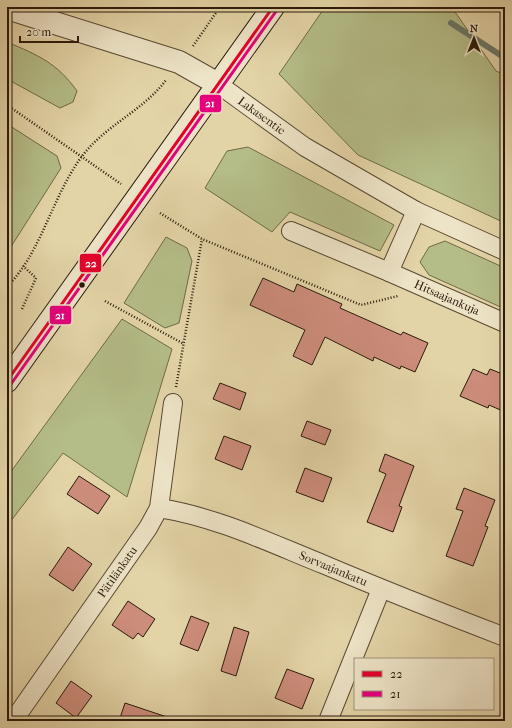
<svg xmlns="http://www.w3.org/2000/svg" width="512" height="728" font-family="'IM FELL French Canon',serif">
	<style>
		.green { fill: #b4bc87; stroke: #6f6a48 }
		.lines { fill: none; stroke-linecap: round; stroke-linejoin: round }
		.stream { stroke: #6a7868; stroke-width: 6 }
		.building { fill: #cd8d7b; stroke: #2a190a }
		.minor-casing { stroke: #584831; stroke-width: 20 }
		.tertiary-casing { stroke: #584831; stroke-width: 24 }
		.secondary-casing { stroke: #2a190a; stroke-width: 24 }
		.path { stroke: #2a190a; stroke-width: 2.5; stroke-dasharray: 1 2; stroke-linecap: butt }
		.minor { stroke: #ede3c6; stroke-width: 18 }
		.tertiary { stroke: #ede3c6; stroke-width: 22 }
		.secondary { stroke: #ede3c6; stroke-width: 22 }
		.bus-1-casing { stroke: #ede3c6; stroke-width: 6 }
		.bus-2-casing { stroke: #ede3c6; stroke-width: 6 }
		.bus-1 { stroke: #e4002b; stroke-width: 3 }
		.bus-2 { stroke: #e5007d; stroke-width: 3 }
		.bus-dot { fill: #2a190a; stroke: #ede3c6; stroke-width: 1.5 }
		.labels { text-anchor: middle; stroke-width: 3.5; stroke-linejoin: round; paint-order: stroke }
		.street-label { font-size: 12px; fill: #2a190a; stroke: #ede3c6 }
		.line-badge { stroke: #ede3c6; stroke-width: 1.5 }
		.badge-label { font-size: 11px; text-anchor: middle; font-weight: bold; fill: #fff }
	</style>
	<rect width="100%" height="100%" fill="#e3d4a7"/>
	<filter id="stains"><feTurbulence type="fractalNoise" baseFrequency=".005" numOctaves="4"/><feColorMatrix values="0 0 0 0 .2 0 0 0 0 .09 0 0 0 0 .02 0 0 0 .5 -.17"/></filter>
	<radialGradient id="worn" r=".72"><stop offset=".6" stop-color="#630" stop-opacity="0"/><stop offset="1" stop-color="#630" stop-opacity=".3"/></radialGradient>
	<g class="green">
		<polygon points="325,7 454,7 453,9 496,71 505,75 505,223 358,155 279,74"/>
		<path d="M7,42c31,13 50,21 70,49l-4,11 -13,6 -53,-29z"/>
		<polygon points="7,124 57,156 61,168 7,253"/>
		<polygon points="248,147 394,225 380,251 290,212 272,232 205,188 227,151"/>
		<polygon points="166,237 187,248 192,261 179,323 165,328 124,303"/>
		<polygon points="445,241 505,268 505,309 429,275 420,262 429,247"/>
		<polygon points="122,319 172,349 127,497 63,453 7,526 7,477"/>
	</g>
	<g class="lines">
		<polyline class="stream" points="451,23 505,58"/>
	</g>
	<g class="building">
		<polygon points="263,278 294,292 297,284 342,304 340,308 401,335 403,332 428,343 415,372 401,366 400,369 374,357 373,361 325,337 312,365 293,356 305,330 250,305"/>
		<polygon points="473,369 487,375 490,369 505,375 505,412 489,405 488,408 460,396"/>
		<polygon points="220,383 246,393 240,410 213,399"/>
		<polygon points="307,421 331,430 325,445 301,436"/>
		<polygon points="224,436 251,446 242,470 215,459"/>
		<polygon points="385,454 414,466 399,506 402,507 393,532 367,522 386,474 379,471"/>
		<polygon points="305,468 332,478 323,502 296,492"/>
		<polygon points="79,476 110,496 98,514 67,494"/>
		<polygon points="464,488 495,500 485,526 488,527 473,566 446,556 463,511 456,509"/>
		<polygon points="68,547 92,564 73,591 49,575"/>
		<polygon points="128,601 155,619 143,637 138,633 133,639 112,625"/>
		<polygon points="191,616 209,623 198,651 180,644"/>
		<polygon points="234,627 249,632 236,676 221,671"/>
		<polygon points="287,669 314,679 302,709 275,698"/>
		<polygon points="71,681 92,696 76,718 56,703"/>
		<polygon points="125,703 170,718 169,721 119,721"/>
	</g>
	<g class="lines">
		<defs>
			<g id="minor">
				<path id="s1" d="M218,84l87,63 111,64 89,40"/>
				<path id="s2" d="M416,211l-27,61 116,51"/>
				<polyline points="291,231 389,272"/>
				<path id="s3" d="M159,508c58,9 111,35 166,57 59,25 120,49 180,72"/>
				<path id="s4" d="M13,721l135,-193 11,-20 14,-105"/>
				<polyline points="328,721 381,589"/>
			</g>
			<polyline id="tertiary" points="7,8 179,62 218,84"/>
			<polyline id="secondary" points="7,381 273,7"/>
		</defs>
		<use href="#minor" class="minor-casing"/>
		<use href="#tertiary" class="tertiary-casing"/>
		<use href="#secondary" class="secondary-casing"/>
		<g class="path">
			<polyline points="193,46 220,7"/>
			<polyline points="7,105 121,184"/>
			<polyline points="160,213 202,239 361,305 398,296"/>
			<path d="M7,288c8,-10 17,-21 23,-32 19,-33 30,-71 53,-101 23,-30 61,-45 83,-75"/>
			<polyline points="105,301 184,344"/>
			<polyline points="22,309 36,278 23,266"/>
			<polyline points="176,387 202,239"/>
		</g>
		<use href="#minor" class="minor"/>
		<use href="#tertiary" class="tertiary"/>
		<use href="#secondary" class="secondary"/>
		<defs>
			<polyline id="bus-1" points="7,381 273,7"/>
			<polyline id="bus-2" points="11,384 277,10"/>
		</defs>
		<use href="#bus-1" class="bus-1-casing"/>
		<use href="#bus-2" class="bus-2-casing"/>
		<use href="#bus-1" class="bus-1"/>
		<use href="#bus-2" class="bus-2"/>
	</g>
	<circle class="bus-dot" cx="82" cy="285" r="3.5"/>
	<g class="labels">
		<g class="street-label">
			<text dy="4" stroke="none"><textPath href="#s1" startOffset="54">Lakasentie</textPath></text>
			<text dy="4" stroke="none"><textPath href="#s2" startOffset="130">Hitsaajankuja</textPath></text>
			<text dy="4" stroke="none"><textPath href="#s3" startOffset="185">Sorvaajankatu</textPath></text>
			<text dy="4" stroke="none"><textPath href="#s4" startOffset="182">Pätilänkatu</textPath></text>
		</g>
	</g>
	<g class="line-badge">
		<rect x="199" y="94" width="23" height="19" rx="4" fill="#e5007d"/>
		<rect x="79" y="253" width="23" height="20" rx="4" fill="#e4002b"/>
		<rect x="49" y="305" width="23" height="20" rx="4" fill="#e5007d"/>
	</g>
	<g class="badge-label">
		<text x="210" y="107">21</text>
		<text x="91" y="267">22</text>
		<text x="60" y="319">21</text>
	</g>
	<rect width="512" height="728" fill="none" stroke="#e3d4a7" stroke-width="24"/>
	<rect x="8" y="8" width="496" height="712" fill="none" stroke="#2a190a" stroke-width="2"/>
	<rect x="12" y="12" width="488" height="704" fill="none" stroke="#2a190a"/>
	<rect x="354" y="658" width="140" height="52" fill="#ede3c6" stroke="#9f927b"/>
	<rect x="362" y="671" width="20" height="6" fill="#e4002b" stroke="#9f927b"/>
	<text x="390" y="678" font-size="12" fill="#2a190a">22</text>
	<rect x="362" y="691" width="20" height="6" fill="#e5007d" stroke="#9f927b"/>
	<text x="390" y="698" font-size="12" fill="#2a190a">21</text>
	<g transform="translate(474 38)" stroke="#ede3c6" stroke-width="3" paint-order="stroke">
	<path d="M0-3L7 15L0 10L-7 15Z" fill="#2a190a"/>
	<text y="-6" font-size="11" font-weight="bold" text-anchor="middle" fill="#2a190a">N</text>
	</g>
	<path d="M20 36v6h58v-6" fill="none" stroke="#2a190a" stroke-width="2"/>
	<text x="26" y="36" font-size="12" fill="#2a190a" stroke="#ede3c6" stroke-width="3" paint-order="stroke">20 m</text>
	<rect width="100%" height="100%" filter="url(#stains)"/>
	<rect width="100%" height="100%" fill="url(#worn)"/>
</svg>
